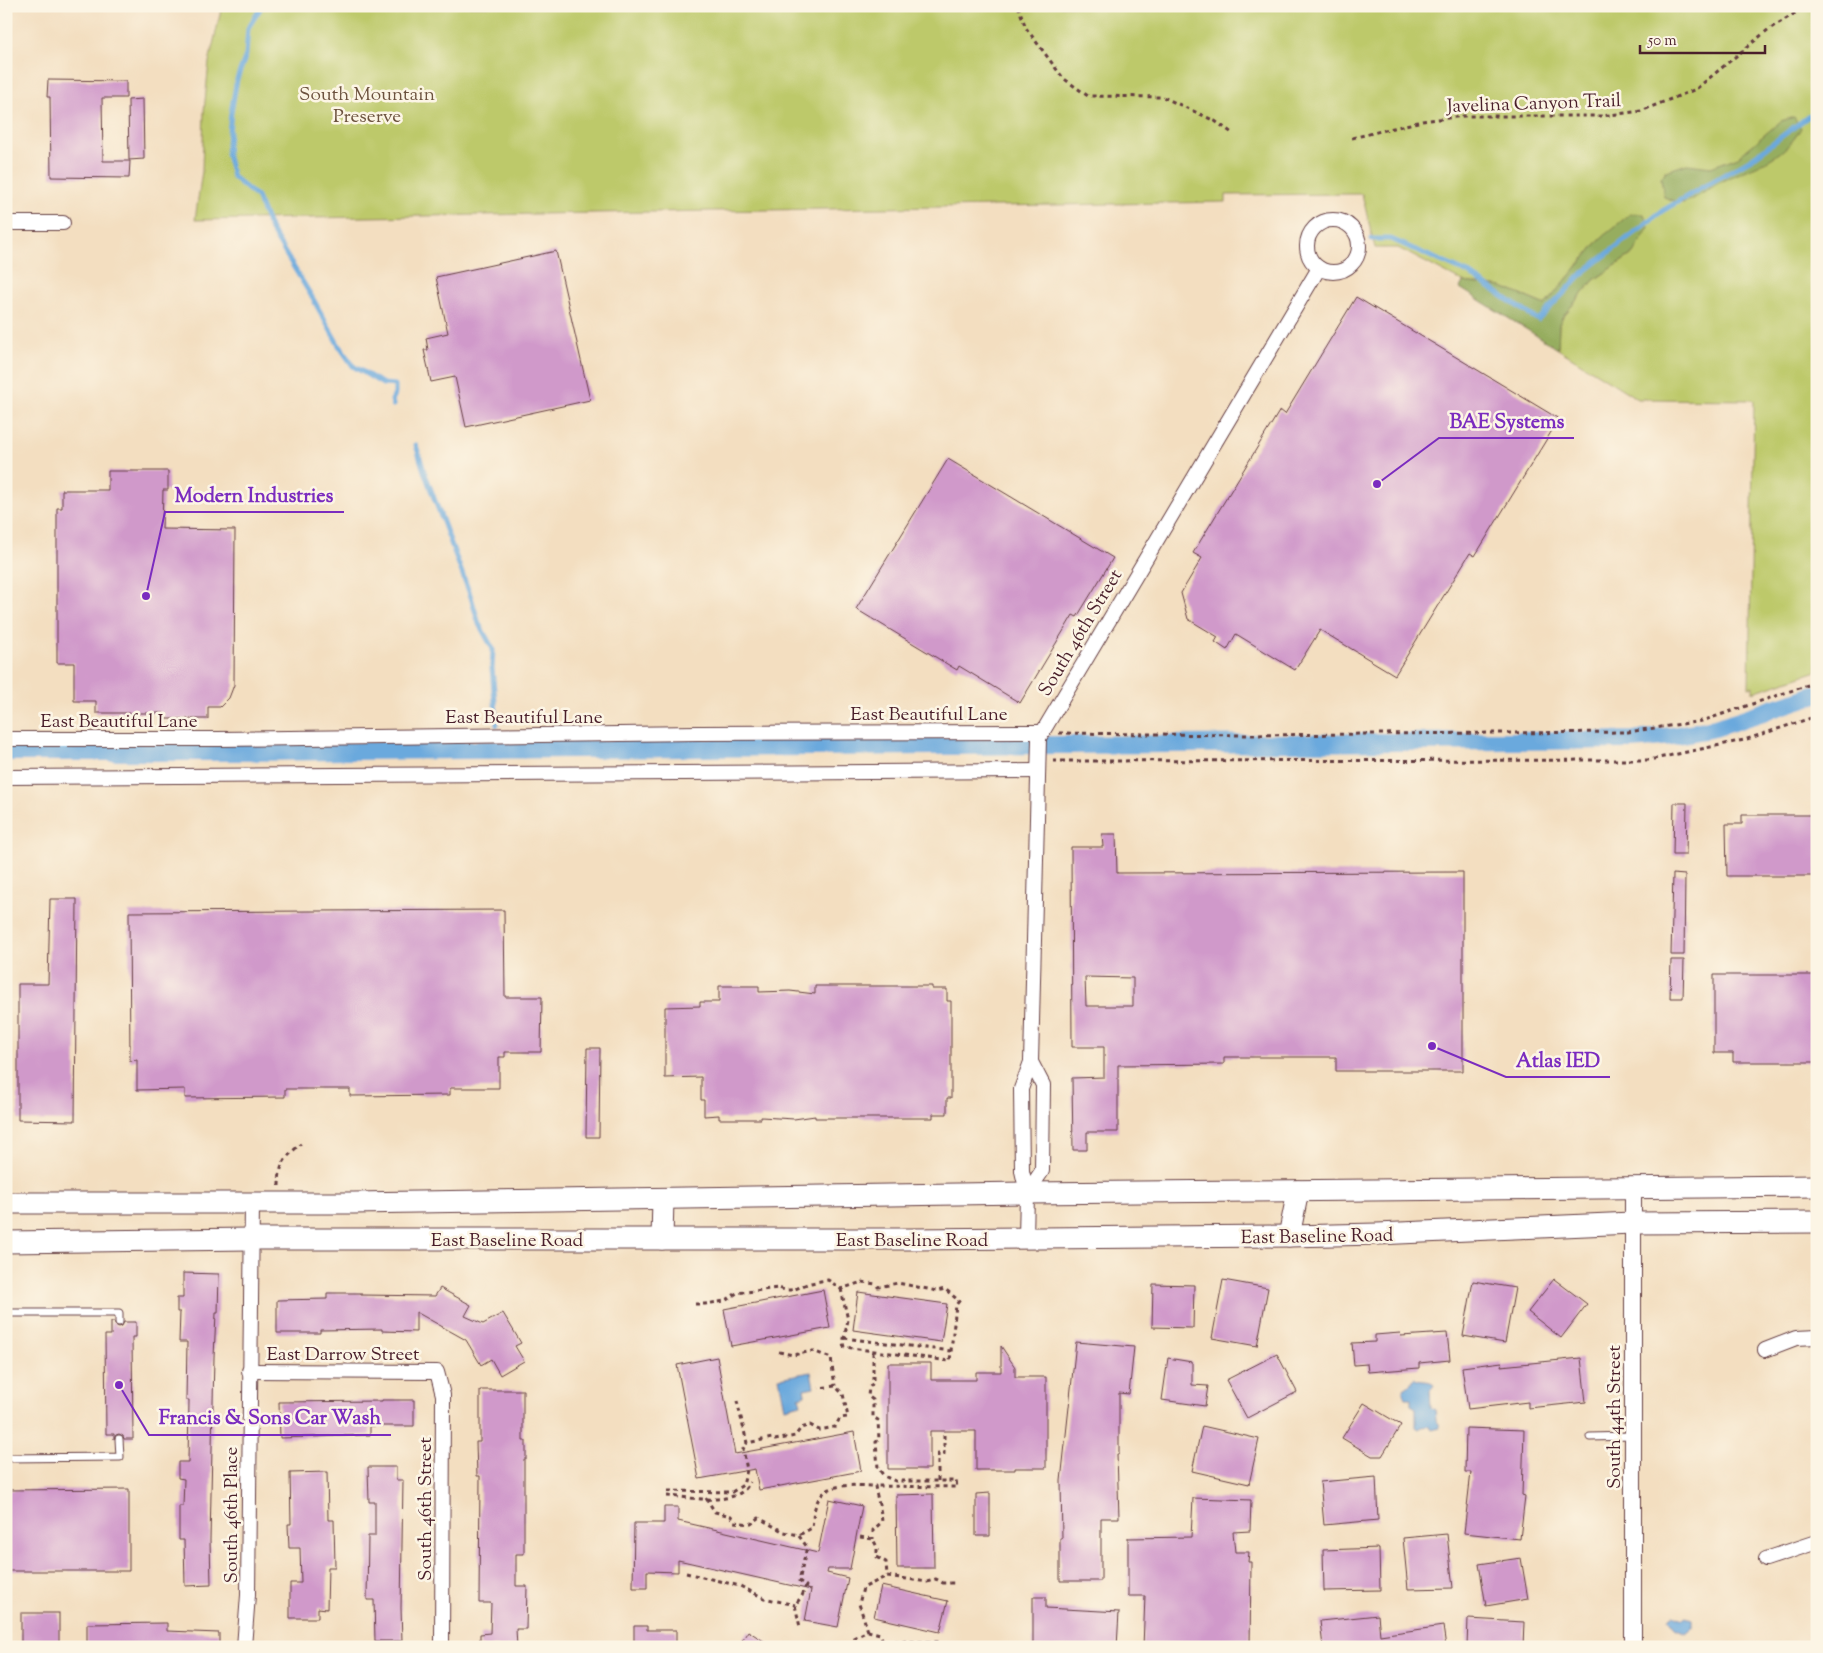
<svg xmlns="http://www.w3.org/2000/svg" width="1823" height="1653" font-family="'Sorts Mill Goudy',serif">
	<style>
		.green { fill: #bdc96b; stroke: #84744b }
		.forest { fill: #96ad5f; stroke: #706645 }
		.water { fill: #6ba9dd; stroke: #5a6484 }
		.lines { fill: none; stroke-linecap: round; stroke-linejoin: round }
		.stream { stroke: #6ba9dd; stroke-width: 5 }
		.canal { stroke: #6ba9dd; stroke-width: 18 }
		.building { fill: #d099ca; fill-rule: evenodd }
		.service-casing { stroke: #633c41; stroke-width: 9 }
		.minor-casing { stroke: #633c41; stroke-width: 16 }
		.tertiary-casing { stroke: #633c41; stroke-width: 18 }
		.primary-casing { stroke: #633c41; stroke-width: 23 }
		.path { stroke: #633c41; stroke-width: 3; stroke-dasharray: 4 4; stroke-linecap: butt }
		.service { stroke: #fff; stroke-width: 7 }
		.minor { stroke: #fff; stroke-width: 14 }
		.tertiary { stroke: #fff; stroke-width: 16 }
		.primary { stroke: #fff; stroke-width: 21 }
		.labels { text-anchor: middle; stroke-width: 5; stroke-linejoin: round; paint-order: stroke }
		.park-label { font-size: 19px; fill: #6c523e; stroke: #fcf5e5 }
		.street-label { font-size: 19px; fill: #4a1f2b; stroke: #fcf5e5 }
		.leader { fill: none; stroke: #7b2cbf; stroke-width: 2 }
		.callout-dot { fill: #7b2cbf; stroke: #fcf5e5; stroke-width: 2 }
		.callout-label { font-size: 20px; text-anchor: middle; font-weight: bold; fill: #7b2cbf; stroke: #fcf5e5; stroke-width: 5; stroke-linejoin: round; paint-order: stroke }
	</style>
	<rect width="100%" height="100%" fill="#fcf5e5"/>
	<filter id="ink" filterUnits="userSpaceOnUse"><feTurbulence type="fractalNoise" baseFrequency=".02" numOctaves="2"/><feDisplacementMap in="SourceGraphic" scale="10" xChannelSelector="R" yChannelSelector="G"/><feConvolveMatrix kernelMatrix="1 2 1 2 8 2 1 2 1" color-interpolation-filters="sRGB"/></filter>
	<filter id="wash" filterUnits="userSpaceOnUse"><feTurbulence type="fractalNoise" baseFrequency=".0096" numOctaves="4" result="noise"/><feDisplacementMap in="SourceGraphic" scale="20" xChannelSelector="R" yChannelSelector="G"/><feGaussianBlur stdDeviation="1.12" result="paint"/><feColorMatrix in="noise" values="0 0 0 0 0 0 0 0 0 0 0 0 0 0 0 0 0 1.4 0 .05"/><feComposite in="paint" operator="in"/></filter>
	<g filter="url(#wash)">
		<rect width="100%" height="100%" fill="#f3dec0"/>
		<polygon class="green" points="222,6 1817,6 1817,671 1753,692 1753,686 1749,687 1754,400 1638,399 1558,349 1559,324 1563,316 1594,280 1634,253 1601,238 1545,305 1502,287 1463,282 1398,248 1375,248 1362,194 1226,195 1226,202 195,220 202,171 204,111 209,62"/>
		<g class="forest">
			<path d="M1794,117l7,11c-18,33 -47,37 -78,53 -12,5 -28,20 -41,22 -6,0 -12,-4 -18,-6l-3,-19 5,-7 21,-7 24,3 27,-10 43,-36z"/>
			<polygon points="1630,214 1644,214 1649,227 1634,253 1594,280 1563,316 1559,324 1558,349 1460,288 1463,282 1502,287 1545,305 1601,238"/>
		</g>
		<g class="water">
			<polygon points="811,1372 814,1387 804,1389 805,1395 799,1397 801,1404 785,1408 779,1378"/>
			<path d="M1414,1378c6,5 14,1 20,6l-4,6 1,18 4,2 1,10 3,4 1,4 -8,2 -3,-4 -7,1 -3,2 -3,-2v-19l-5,-3v-7h-6l-2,-5 1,-4 7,-5z"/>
			<polygon points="1673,1615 1683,1619 1686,1617 1692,1619 1692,1628 1686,1633 1675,1628 1668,1619 1670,1616"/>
		</g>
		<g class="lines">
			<g class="stream">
				<polyline points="262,6 248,28 246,55 237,79 231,113 227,153 233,177 257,197 271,230 312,297 338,344 353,366 383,384 395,385 395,394 392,400 393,405"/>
				<polyline points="1372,239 1391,239 1468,273 1538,320 1584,272 1662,211 1751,159 1817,110"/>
				<polyline points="416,445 424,471 471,597 479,624 493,649 492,668 497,725"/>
			</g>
			<polyline class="canal" points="6,752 236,752 1633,740 1673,736 1715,728 1817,694"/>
		</g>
		<g id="blocks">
			<g class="building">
				<polygon points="48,80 126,81 126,98 102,98 103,161 130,161 129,178 51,177 50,97 47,97"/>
				<polygon points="143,99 144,159 129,160 128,100"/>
				<polygon points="556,251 590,400 466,427 455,377 431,382 424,350 428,350 426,338 448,333 436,277"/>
				<polygon points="1356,297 1559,419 1475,556 1470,553 1395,675 1320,630 1295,670 1236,634 1227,650 1215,642 1218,637 1188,619 1181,593 1202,558 1193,553 1280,410 1285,414"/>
				<polygon points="948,459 1113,558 1077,617 1073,615 1020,703 959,666 957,670 856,609"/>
				<polygon points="108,471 168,471 168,490 163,490 162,529 235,530 234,685 229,698 220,707 208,707 208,719 164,719 164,713 96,713 96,701 74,701 74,663 57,663 57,508 62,508 62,490 108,490"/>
				<polygon points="1674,803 1687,803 1686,855 1673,855"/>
				<polygon points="1742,815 1817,815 1817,876 1727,876 1726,824 1742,824"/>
				<path d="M1102,834h14l1,39 346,-1v199h-127v-14h-112v7l-106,1v67h-31v18h-14l-1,-72 32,-1v-30h-32l-1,-200h32zM1085,977l48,1v28h-47z"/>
				<polygon points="1673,874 1685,875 1684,955 1671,955"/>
				<polygon points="50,899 77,899 75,1121 18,1120 18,984 48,984"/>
				<polygon points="504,910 505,997 542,997 541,1052 505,1052 505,1057 499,1057 499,1088 450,1088 450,1095 350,1096 350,1089 285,1089 285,1097 185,1098 185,1089 137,1090 137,1060 130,1061 129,912"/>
				<polygon points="1671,960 1684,960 1683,998 1670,998"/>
				<polygon points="1714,975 1817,975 1817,1062 1733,1062 1733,1053 1714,1053"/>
				<polygon points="719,986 759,986 759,992 790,991 815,994 815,986 932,986 932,989 947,989 947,1001 951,1001 951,1098 947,1098 947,1114 933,1114 933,1118 815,1118 815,1116 794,1119 761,1117 761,1119 719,1119 719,1115 704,1116 704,1100 701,1100 701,1077 665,1078 665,1007 700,1006 700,1002 719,1002"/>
				<polygon points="587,1048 600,1048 599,1137 586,1137"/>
				<polygon points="183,1273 219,1274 218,1313 216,1313 214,1357 210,1540 211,1585 185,1586 184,1540 179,1540 179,1506 183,1506 184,1479 178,1478 178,1462 188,1462 189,1400 186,1400 187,1342 179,1342 180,1312 177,1312 177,1298 183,1298"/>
				<polygon points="1554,1279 1587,1304 1561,1338 1528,1312"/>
				<polygon points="1223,1280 1268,1288 1257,1346 1212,1338"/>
				<polygon points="1473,1281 1515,1288 1505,1343 1463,1336"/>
				<polygon points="1153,1284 1194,1285 1193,1328 1152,1327"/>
				<polygon points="440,1288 471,1305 465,1316 483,1324 503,1313 521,1343 515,1346 524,1361 500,1375 491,1359 481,1365 466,1340 416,1312 416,1332 382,1331 382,1329 320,1330 320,1333 277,1333 277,1300 327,1299 327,1293 361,1293 361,1295 435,1296"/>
				<polygon points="823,1290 830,1328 731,1346 724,1309"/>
				<polygon points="858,1292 947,1304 941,1342 853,1330"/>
				<polygon points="111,1322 114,1322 115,1325 119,1327 122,1326 124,1322 136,1322 136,1337 132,1337 133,1439 124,1439 123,1436 119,1434 116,1435 114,1439 114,1434 106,1434 105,1335 111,1335"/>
				<polygon points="1400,1333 1401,1336 1447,1333 1450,1360 1419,1363 1419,1368 1368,1372 1367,1364 1354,1365 1352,1343 1375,1342 1375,1335"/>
				<polygon points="1076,1342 1134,1347 1129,1394 1119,1393 1119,1454 1117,1454 1119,1518 1101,1518 1101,1581 1060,1581 1060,1538 1062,1538 1061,1481"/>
				<polygon points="1001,1346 1015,1367 1015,1377 1046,1377 1046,1468 1015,1468 1015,1470 976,1470 976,1431 930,1431 930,1469 888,1469 888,1363 931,1363 931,1380 976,1380 976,1372 1001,1372"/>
				<polygon points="1277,1354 1297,1392 1247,1418 1226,1380"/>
				<polygon points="717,1357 735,1454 854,1432 861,1471 759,1490 755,1469 699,1479 677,1365"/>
				<polygon points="1168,1358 1192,1362 1192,1385 1208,1386 1205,1406 1162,1400"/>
				<polygon points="1581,1358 1586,1402 1528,1408 1528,1402 1468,1409 1462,1367 1502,1362 1501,1366"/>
				<polygon points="480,1390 523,1390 523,1441 526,1441 526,1459 524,1459 524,1554 516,1554 516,1586 527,1586 526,1629 516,1629 517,1647 480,1647 480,1634 490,1633 491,1603 479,1603 480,1476 477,1476 476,1442 480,1442"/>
				<polygon points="382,1400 414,1400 414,1426 370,1426 370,1435 280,1438 279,1402 382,1401"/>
				<polygon points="1364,1403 1401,1425 1382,1456 1372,1456 1342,1438"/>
				<polygon points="1202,1426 1259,1439 1249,1484 1192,1471"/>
				<polygon points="1466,1428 1524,1430 1522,1495 1525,1496 1520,1539 1464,1533 1471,1472 1465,1472"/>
				<polygon points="368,1467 396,1467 396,1480 403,1480 401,1608 402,1641 375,1641 374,1600 367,1600 368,1536 375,1536 375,1502 369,1502"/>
				<polygon points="327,1472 328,1520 334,1520 335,1567 328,1567 327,1609 318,1608 318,1618 290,1618 290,1583 301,1583 300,1548 289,1548 288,1524 291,1524 290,1473"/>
				<polygon points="1376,1477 1378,1520 1324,1525 1320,1482"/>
				<polygon points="129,1489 129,1571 6,1571 6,1490"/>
				<polygon points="990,1493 990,1536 976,1536 976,1494"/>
				<polygon points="933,1494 934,1568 897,1568 896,1495"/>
				<polygon points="1193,1498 1251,1500 1250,1531 1233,1532 1235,1552 1249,1552 1248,1562 1251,1562 1250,1647 1143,1647 1145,1596 1128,1596 1128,1538 1191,1537"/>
				<polygon points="829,1499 862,1506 850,1569 828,1569 827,1573 848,1578 838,1627 805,1621 811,1590 678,1560 678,1572 647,1571 647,1588 633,1588 634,1523 664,1523 664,1507 678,1507 678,1521 818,1553"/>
				<polygon points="1447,1534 1453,1588 1408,1589 1403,1538"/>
				<polygon points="1379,1548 1380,1590 1324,1591 1323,1550"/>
				<polygon points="1521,1558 1528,1599 1486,1606 1479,1564"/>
				<polygon points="881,1586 948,1601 940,1632 874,1617"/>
				<polygon points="1033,1597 1046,1597 1046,1608 1119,1612 1117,1647 1033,1647"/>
				<rect x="21" y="1613" width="38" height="34"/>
				<polygon points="1378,1615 1380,1635 1443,1626 1446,1647 1323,1647 1320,1621"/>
				<polygon points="1468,1619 1524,1622 1523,1647 1467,1647"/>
				<polygon points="167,1623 167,1631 219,1633 219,1647 87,1647 87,1624"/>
				<polygon points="634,1626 647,1626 647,1630 676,1630 676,1647 634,1647"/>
				<polygon points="748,1631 773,1647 738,1647"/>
			</g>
		</g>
	</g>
	<g filter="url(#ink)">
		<use href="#blocks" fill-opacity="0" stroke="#633c41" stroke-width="1"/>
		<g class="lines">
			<defs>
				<g id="service">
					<polyline points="6,1313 119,1313 119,1322"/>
					<polyline points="1590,1437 1632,1436"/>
					<polyline points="6,1458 120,1457 119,1439"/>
				</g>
				<g id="minor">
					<circle cx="1333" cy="246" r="26"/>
					<polyline points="6,223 63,223"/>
					<polyline points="6,739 218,739 698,733 1041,732"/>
					<polyline points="6,777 1038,771"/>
					<polyline points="1027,1193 1042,1171 1043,1085 1031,1062"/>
					<polyline points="1026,1238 1027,1193 1022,1171 1021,1089 1031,1062 1039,738 1319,268"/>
					<polyline points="1765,1350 1796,1338 1817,1337"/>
					<polyline points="249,1371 437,1372 443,1395 442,1647"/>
					<polyline points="1766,1559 1817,1542"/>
					<polyline points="244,1647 248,1595 252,1203"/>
				</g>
				<polyline id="tertiary" points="1633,1188 1633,1647"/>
				<g id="primary">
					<polyline points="6,1203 353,1203 1027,1193 1817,1186"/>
					<polyline points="1289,1236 1298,1191"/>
					<polyline points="662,1239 663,1199"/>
					<polyline points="6,1242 251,1239 913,1239 1289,1236 1377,1234 1632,1223 1817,1222"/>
				</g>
			</defs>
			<use href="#service" class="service-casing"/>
			<use href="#minor" class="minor-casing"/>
			<use href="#tertiary" class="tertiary-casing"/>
			<use href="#primary" class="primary-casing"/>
			<g class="path">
				<polyline points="1018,6 1026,28 1063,78 1088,96 1163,97 1215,121 1232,133"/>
				<polyline points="1352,138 1422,121 1464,116 1602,116 1641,111 1696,89 1769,29 1807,6"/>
				<polyline points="1059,733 1245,735 1628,732 1702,721 1817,682"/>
				<polyline points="1053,761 1649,760 1744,740 1817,716"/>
				<path d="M279,1186c0,-22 6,-29 22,-42"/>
				<polyline points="841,1289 848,1320 843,1343 844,1347 950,1361 951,1351 844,1338"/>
				<path d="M695,1304h10l20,-3 12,-8 42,-5c11,5 18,0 28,-4 7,-2 14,-3 21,-4l13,9 21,-7 14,2 2,3 20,-4 39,8 8,-2 14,12 -3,4 -5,46"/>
				<polyline points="270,1352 271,1350"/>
				<polyline points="779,1352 793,1355 813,1351 831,1358 835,1386"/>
				<polyline points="873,1352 873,1383 869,1388 868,1396 873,1400 873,1417 878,1420 879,1440 876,1442 878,1468 884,1476 895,1481 956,1481 957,1487 875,1486"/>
				<polyline points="737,1401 747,1443 772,1438 775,1440 795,1436 801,1428 810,1425 819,1430 835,1427 840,1418 848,1417 843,1394 835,1386 819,1388"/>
				<polyline points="938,1481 938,1454 944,1454 944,1435"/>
				<polyline points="668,1491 732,1492 743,1485 747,1470 743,1449 747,1443"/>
				<path d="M667,1496c24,1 71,12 83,-14"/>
				<path d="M706,1498l9,14 16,4 3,6 17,2 8,-6 25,14 15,3 13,-7c1,-7 1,-16 4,-23 8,-25 39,-19 59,-19 2,13 6,23 7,36l-9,8v9"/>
				<polyline points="799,1536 807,1547 799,1581 806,1586 802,1596 795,1605 800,1627"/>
				<polyline points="860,1537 873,1539 877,1547 877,1557 886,1562 887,1576"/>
				<polyline points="686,1573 740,1586 764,1598 795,1605"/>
				<polyline points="868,1631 859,1604 863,1588 887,1576 927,1582 936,1579 943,1583 957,1583"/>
				<polyline points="853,1638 868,1631 880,1634 883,1641 939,1642 939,1647"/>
			</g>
			<use href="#service" class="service"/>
			<use href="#minor" class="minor"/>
			<use href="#tertiary" class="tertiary"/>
			<use href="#primary" class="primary"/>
		</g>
	</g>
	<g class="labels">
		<g class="park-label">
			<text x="367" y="100">South Mountain<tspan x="367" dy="22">Preserve</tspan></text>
		</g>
		<g class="street-label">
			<text transform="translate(1534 102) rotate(-2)" y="7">Javelina Canyon Trail</text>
			<text transform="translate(1079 632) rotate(-59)" y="7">South 46th Street</text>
			<text x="929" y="720">East Beautiful Lane</text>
			<text x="524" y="723">East Beautiful Lane</text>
			<text x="119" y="727">East Beautiful Lane</text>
			<text transform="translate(1317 1235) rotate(-1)" y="7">East Baseline Road</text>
			<text x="507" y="1246">East Baseline Road</text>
			<text x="912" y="1246">East Baseline Road</text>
			<text x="343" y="1360">East Darrow Street</text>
			<text transform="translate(1613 1417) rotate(-90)" y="7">South 44th Street</text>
			<text transform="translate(424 1509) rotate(-90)" y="7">South 46th Street</text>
			<text transform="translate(230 1515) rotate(-90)" y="7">South 46th Place</text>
		</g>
	</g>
	<path class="leader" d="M1377 484L1439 438H1574M146 596L165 512H344M1432 1046L1506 1077H1610M119 1385L149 1435H391"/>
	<g class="callout-dot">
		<circle cx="1377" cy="484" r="5"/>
		<circle cx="146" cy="596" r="5"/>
		<circle cx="1432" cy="1046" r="5"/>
		<circle cx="119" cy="1385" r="5"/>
	</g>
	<g class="callout-label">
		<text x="1507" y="428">BAE Systems</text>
		<text x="254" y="502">Modern Industries</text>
		<text x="1558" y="1067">Atlas IED</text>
		<text x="270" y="1424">Francis &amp; Sons Car Wash</text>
	</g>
	<rect width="1823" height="1653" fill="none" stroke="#fcf5e5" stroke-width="25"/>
	<path d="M1640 45v8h125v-8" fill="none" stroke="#4a1f2b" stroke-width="2.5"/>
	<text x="1648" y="45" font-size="15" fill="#4a1f2b" stroke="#fcf5e5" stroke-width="4" paint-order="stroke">50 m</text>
</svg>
